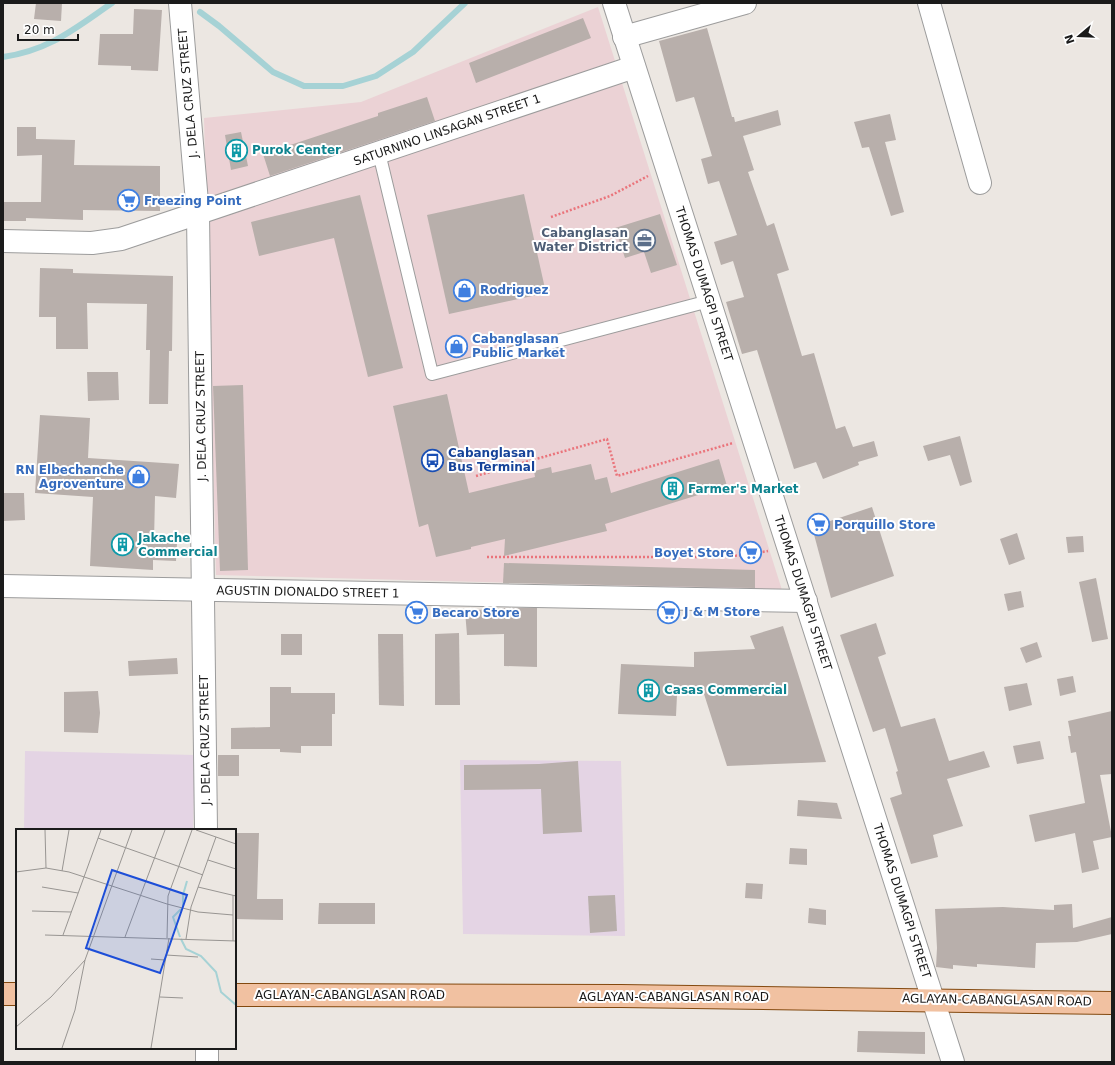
<svg xmlns="http://www.w3.org/2000/svg" width="1115" height="1065" font-family="'DejaVu Sans',sans-serif">
	<style>
		.commercial { fill: #ebd2d5 }
		.industrial { fill: #e4d4e4 }
		.lines { fill: none; stroke-linecap: round; stroke-linejoin: round }
		.stream { stroke: #a6d2d5; stroke-width: 6 }
		.building { fill: #b8afab }
		.service-casing { stroke: #9c9c9c; stroke-width: 14 }
		.minor-casing { stroke: #9c9c9c; stroke-width: 24 }
		.primary-casing { stroke: #83490f; stroke-width: 24 }
		.path { stroke: #ea747b; stroke-width: 2.5; stroke-dasharray: 2 2; stroke-linecap: butt }
		.service { stroke: #fff; stroke-width: 12 }
		.minor { stroke: #fff; stroke-width: 22 }
		.primary { stroke: #f1c1a1; stroke-width: 22 }
		.labels { text-anchor: middle; stroke-width: 4; stroke-linejoin: round; paint-order: stroke }
		.street-label { font-size: 12px; fill: #1b1b1b; stroke: #fff }
		.culture-label { font-size: 12px; font-weight: bold; fill: #0d838f; stroke: #fff; text-anchor: start }
		.shop-label { font-size: 12px; font-weight: bold; fill: #366cbe; stroke: #fff; text-anchor: start }
		.service-label { font-size: 12px; font-weight: bold; fill: #4e5e75; stroke: #fff; text-anchor: end }
		.transit-label { font-size: 12px; font-weight: bold; fill: #164399; stroke: #fff; text-anchor: start }
		.inset-river { fill: none; stroke: #a6d2d5; stroke-width: 2 }
		.inset-road { fill: none; stroke: #989592; stroke-width: 1 }
		.view { fill: #1d4ed8; fill-opacity: 0.15; stroke: #1d4ed8; stroke-width: 2 }
		.inset-edge { fill: none; stroke: #1b1b1b; stroke-width: 2 }
	</style>
	<rect width="100%" height="100%" fill="#ece7e2"/>
	<polygon class="commercial" points="598,7 782,590 216,575 204,118 361,102"/>
	<g class="industrial">
		<polygon points="25,751 195,755 193,830 24,830"/>
		<polygon points="460,760 621,761 625,936 463,934"/>
	</g>
	<g class="lines">
		<g class="stream">
			<polyline points="200,12 219,26 273,72 304,86 343,86 376,76 413,52 465,3"/>
			<path d="M3,57c47,-7 71,-28 109,-54"/>
		</g>
	</g>
	<g class="building">
		<polygon points="36,3 62,3 61,21 34,19"/>
		<polygon points="134,9 162,10 158,71 131,70 131,66 98,65 100,34 133,34"/>
		<polygon points="583,18 591,38 476,83 469,63"/>
		<polygon points="707,28 732,117 734,117 735,122 778,110 781,125 743,136 754,170 748,172 767,226 774,223 789,270 777,274 802,356 814,353 836,429 845,426 853,447 874,441 878,456 858,462 859,465 823,479 816,462 794,469 757,350 742,354 726,302 744,297 733,261 721,265 714,242 737,235 719,181 708,184 701,159 712,156 694,97 676,102 659,41"/>
		<polygon points="427,97 435,121 270,176 263,154 378,116 378,113"/>
		<polygon points="890,114 896,140 885,142 904,212 891,216 869,147 862,148 854,122"/>
		<polygon points="17,127 36,127 36,139 75,140 74,165 160,166 160,211 83,210 83,220 26,218 26,221 3,221 3,202 41,202 42,155 17,156"/>
		<polygon points="241,132 248,166 231,170 225,135"/>
		<polygon points="524,194 546,293 449,314 427,215"/>
		<polygon points="360,195 403,368 368,377 334,238 259,256 251,222"/>
		<polygon points="660,214 677,265 651,273 644,252 625,258 615,228"/>
		<polygon points="40,268 73,269 73,273 173,276 172,351 169,351 168,404 149,404 150,350 146,350 147,304 87,303 88,349 56,349 56,317 39,317"/>
		<polygon points="87,372 118,372 119,400 88,401"/>
		<polygon points="243,385 248,570 220,571 213,386"/>
		<polygon points="447,394 469,493 535,477 534,471 551,467 552,473 591,464 595,480 607,477 611,493 719,459 727,486 605,524 607,531 504,556 505,539 471,547 471,549 436,557 428,524 419,527 393,406"/>
		<polygon points="40,415 90,418 88,458 179,464 176,498 155,496 154,542 177,543 176,561 153,560 153,570 90,566 93,497 35,493"/>
		<polygon points="960,436 972,482 960,486 950,455 928,461 923,446"/>
		<polygon points="3,493 24,493 25,520 3,521"/>
		<polygon points="872,507 894,576 831,598 812,527"/>
		<polygon points="1017,533 1025,559 1009,565 1000,539"/>
		<polygon points="1083,536 1084,552 1068,553 1066,537"/>
		<polygon points="504,563 755,570 755,588 503,583"/>
		<polygon points="1096,578 1108,639 1092,642 1079,582"/>
		<polygon points="1021,591 1024,607 1008,611 1004,594"/>
		<polygon points="503,608 537,608 537,667 504,666 504,634 467,635 465,611"/>
		<polygon points="876,623 886,654 878,657 901,727 935,718 949,761 984,751 990,767 947,779 963,826 933,835 938,857 911,864 890,798 902,794 896,772 898,771 885,728 873,732 840,635"/>
		<polygon points="783,626 826,762 727,766 704,694 677,695 676,716 618,714 621,664 694,667 694,652 755,649 750,636"/>
		<polygon points="459,633 460,705 435,705 435,634"/>
		<rect x="281" y="634" width="21" height="21"/>
		<polygon points="378,634 403,634 404,706 379,705"/>
		<polygon points="1037,642 1042,657 1026,663 1020,648"/>
		<polygon points="177,658 178,674 129,676 128,661"/>
		<polygon points="1073,676 1076,692 1060,696 1057,679"/>
		<polygon points="1027,683 1032,705 1009,711 1004,687"/>
		<polygon points="270,687 291,687 291,693 335,693 335,714 332,714 332,746 301,746 301,753 280,752 280,749 231,749 231,728 270,727"/>
		<polygon points="98,691 100,713 98,733 64,732 64,692"/>
		<polygon points="1112,711 1112,774 1100,775 1112,837 1093,841 1099,869 1082,873 1075,833 1035,842 1029,815 1085,803 1076,752 1071,753 1068,736 1071,736 1068,721"/>
		<polygon points="1040,741 1044,759 1017,764 1013,746"/>
		<rect x="218" y="755" width="21" height="21"/>
		<polygon points="578,761 582,832 543,834 541,789 464,790 464,765 539,764"/>
		<polygon points="798,800 837,803 842,819 797,816"/>
		<polygon points="235,833 259,833 257,899 283,899 283,920 235,919"/>
		<polygon points="790,848 807,849 807,865 789,864"/>
		<polygon points="746,883 763,884 762,899 745,898"/>
		<polygon points="615,895 617,931 590,933 588,896"/>
		<polygon points="319,903 375,903 375,924 318,924"/>
		<polygon points="1072,904 1073,928 1112,917 1112,934 1077,942 1036,943 1035,968 977,964 977,967 953,965 953,969 936,967 937,948 935,909 1003,907 1054,910 1054,905"/>
		<polygon points="809,908 826,910 826,925 808,923"/>
		<polygon points="858,1031 925,1032 925,1054 857,1052"/>
	</g>
	<g class="lines">
		<defs>
			<polyline id="service" points="379,153 432,374 709,301"/>
			<g id="minor">
				<polyline points="180,3 198,214 206,830"/>
				<polyline points="614,3 953,1062"/>
				<polyline points="929,3 980,183"/>
				<polyline points="624,37 745,3"/>
				<polyline points="3,241 92,243 121,239 634,67"/>
				<polyline points="3,586 806,601"/>
				<polyline points="207,1062 207,1048"/>
			</g>
			<g id="primary">
				<polyline points="3,994 17,994"/>
				<polyline points="235,995 621,996 1112,1003"/>
			</g>
		</defs>
		<use href="#service" class="service-casing"/>
		<use href="#minor" class="minor-casing"/>
		<use href="#primary" class="primary-casing"/>
		<g class="path">
			<polyline points="551,217 610,196 648,176"/>
			<polyline points="476,476 607,439 617,476 733,443"/>
			<polyline points="487,557 713,557 745,555 768,551"/>
		</g>
		<use href="#service" class="service"/>
		<use href="#minor" class="minor"/>
		<use href="#primary" class="primary"/>
	</g>
	<defs>
		<symbol id="building-ring" viewBox="-11 -11 22 22"><circle r="9.5" fill="#fff" stroke="#0f9aa8" stroke-width="1.5"/><path d="M-4-6H4V6H1V3H-1V6H-4ZM-2.5-4.3h1.7v1.8h-1.7ZM.8-4.3h1.7v1.8H.8ZM-2.5-1h1.7V.8h-1.7ZM.8-1h1.7V.8H.8Z" fill="#0f9aa8"/></symbol>
		<symbol id="supermarket-ring" viewBox="-11 -11 22 22"><circle r="9.5" fill="#fff" stroke="#3f7fe0" stroke-width="1.5"/><path d="M-6-5.5h2.5l.6 2H6L4.5 2H-2.5L-4.4-4H-6ZM-1.5 3.2a1.3 1.3 0 1 0 .1 0ZM3 3.2a1.3 1.3 0 1 0 .1 0Z" fill="#3f7fe0"/></symbol>
		<symbol id="office-ring" viewBox="-11 -11 22 22"><circle r="9.5" fill="#fff" stroke="#5c6f8a" stroke-width="1.5"/><path d="M-6-3h4V-5.5h4V-3h4V5H-6ZM-1-4.5V-3h2v-1.5ZM-6 0V1H6V0Z" fill="#5c6f8a"/></symbol>
		<symbol id="shop-ring" viewBox="-11 -11 22 22"><circle r="9.5" fill="#fff" stroke="#3f7fe0" stroke-width="1.5"/><path d="M-5-2.5h2.3a2.7 3.5 0 0 1 5.4 0H5L5.5 6h-11ZM-1.5-2.5h3a1.5 2.3 0 0 0-3 0Z" fill="#3f7fe0"/></symbol>
		<symbol id="bus-ring" viewBox="-11 -11 22 22"><circle r="9.5" fill="#fff" stroke="#1a4fb4" stroke-width="1.5"/><path d="M-5-6H5V4H4V6H2V4H-2V6H-4V4H-5ZM-3.5-4V0h7V-4ZM-3.5 1.2v1.5H-2V1.2ZM2 1.2v1.5H3.5V1.2Z" fill="#1a4fb4"/></symbol>
	</defs>
	<g fill-rule="evenodd">
		<use href="#building-ring" x="224" y="138" width="25" height="25"/>
		<use href="#supermarket-ring" x="116" y="188" width="25" height="25"/>
		<use href="#office-ring" x="632" y="228" width="25" height="25"/>
		<use href="#shop-ring" x="452" y="278" width="25" height="25"/>
		<use href="#shop-ring" x="444" y="334" width="25" height="25"/>
		<use href="#bus-ring" x="420" y="448" width="25" height="25"/>
		<use href="#shop-ring" x="126" y="464" width="25" height="25"/>
		<use href="#building-ring" x="660" y="476" width="25" height="25"/>
		<use href="#supermarket-ring" x="806" y="512" width="25" height="25"/>
		<use href="#building-ring" x="110" y="532" width="25" height="25"/>
		<use href="#supermarket-ring" x="738" y="540" width="25" height="25"/>
		<use href="#supermarket-ring" x="656" y="600" width="25" height="25"/>
		<use href="#supermarket-ring" x="404" y="600" width="25" height="25"/>
		<use href="#building-ring" x="636" y="678" width="25" height="25"/>
	</g>
	<g class="labels">
		<g class="street-label">
			<text transform="translate(188 93) rotate(-95)" y="4">J. DELA CRUZ STREET</text>
			<text transform="translate(447 130) rotate(-19)" y="4">SATURNINO LINSAGAN STREET 1</text>
			<text transform="translate(704 284) rotate(72)" y="4">THOMAS DUMAGPI STREET</text>
			<text transform="translate(201 416) rotate(-91)" y="4">J. DELA CRUZ STREET</text>
			<text transform="translate(308 592) rotate(1)" y="4">AGUSTIN DIONALDO STREET 1</text>
			<text transform="translate(803 593) rotate(72)" y="4">THOMAS DUMAGPI STREET</text>
			<text transform="translate(205 740) rotate(-91)" y="4">J. DELA CRUZ STREET</text>
			<text transform="translate(902 901) rotate(72)" y="4">THOMAS DUMAGPI STREET</text>
			<text x="350" y="999">AGLAYAN-CABANGLASAN ROAD</text>
			<text x="674" y="1001">AGLAYAN-CABANGLASAN ROAD</text>
			<text transform="translate(997 1000) rotate(1)" y="4">AGLAYAN-CABANGLASAN ROAD</text>
		</g>
		<g class="culture-label">
			<text x="252" y="154">Purok Center</text>
			<text x="688" y="493">Farmer's Market</text>
			<text x="138" y="542">Jakache<tspan x="138" dy="14">Commercial</tspan></text>
			<text x="664" y="694">Casas Commercial</text>
		</g>
		<g class="shop-label">
			<text x="144" y="205">Freezing Point</text>
			<text x="480" y="294">Rodriguez</text>
			<text x="472" y="343">Cabanglasan<tspan x="472" dy="14">Public Market</tspan></text>
			<text x="124" y="474" text-anchor="end">RN Elbechanche<tspan x="124" dy="14">Agroventure</tspan></text>
			<text x="834" y="529">Porquillo Store</text>
			<text x="734" y="557" text-anchor="end">Boyet Store</text>
			<text x="684" y="616">J &amp; M Store</text>
			<text x="432" y="617">Becaro Store</text>
		</g>
		<g class="service-label">
			<text x="628" y="237">Cabanglasan<tspan x="628" dy="14">Water District</tspan></text>
		</g>
		<g class="transit-label">
			<text x="448" y="457">Cabanglasan<tspan x="448" dy="14">Bus Terminal</tspan></text>
		</g>
	</g>
	<g transform="translate(16 829)">
		<rect width="220" height="220" fill="#ece7e2"/>
		<path class="inset-river" d="M167,77v-11l4,-14M164,108l-7,-20 8,-8M165,110l5,10 15,7 15,16 5,20 15,13"/>
		<path class="inset-road" d="M29,1l1,38M180,1l40,14M82,9l105,37M192,31l28,9M46,42l7,-41M0,43l30,-4 23,4 98,32 31,8 35,3M26,58l36,6M182,58l38,9M16,82l39,1M29,106l191,6M47,106l38,-105M109,108l40,-107M151,109l1,-42 24,-66M170,110l5,-32 25,-70M217,112v-46M150,126l32,2M135,130l14,1M144,168l23,1M0,198l35,-30 34,-37 47,-130M46,219l13,-38 10,-50M135,219l18,-110"/>
		<path class="view" d="M96,41l75,25 -27,78 -74,-25z"/>
		<rect width="220" height="220" class="inset-edge"/>
	</g>
	<rect width="1115" height="1065" fill="none" stroke="#1b1b1b" stroke-width="8"/>
	<g transform="translate(1079 36) rotate(251)" stroke="#ffffff" stroke-width="3" paint-order="stroke">
	<path d="M0-3L7 15L0 10L-7 15Z" fill="#1b1b1b"/>
	<text y="-6" font-size="11" font-weight="bold" text-anchor="middle" fill="#1b1b1b">N</text>
	</g>
	<path d="M18 34v6h60v-6" fill="none" stroke="#1b1b1b" stroke-width="2"/>
	<text x="24" y="34" font-size="12" fill="#1b1b1b" stroke="#ffffff" stroke-width="3" paint-order="stroke">20 m</text>
</svg>
